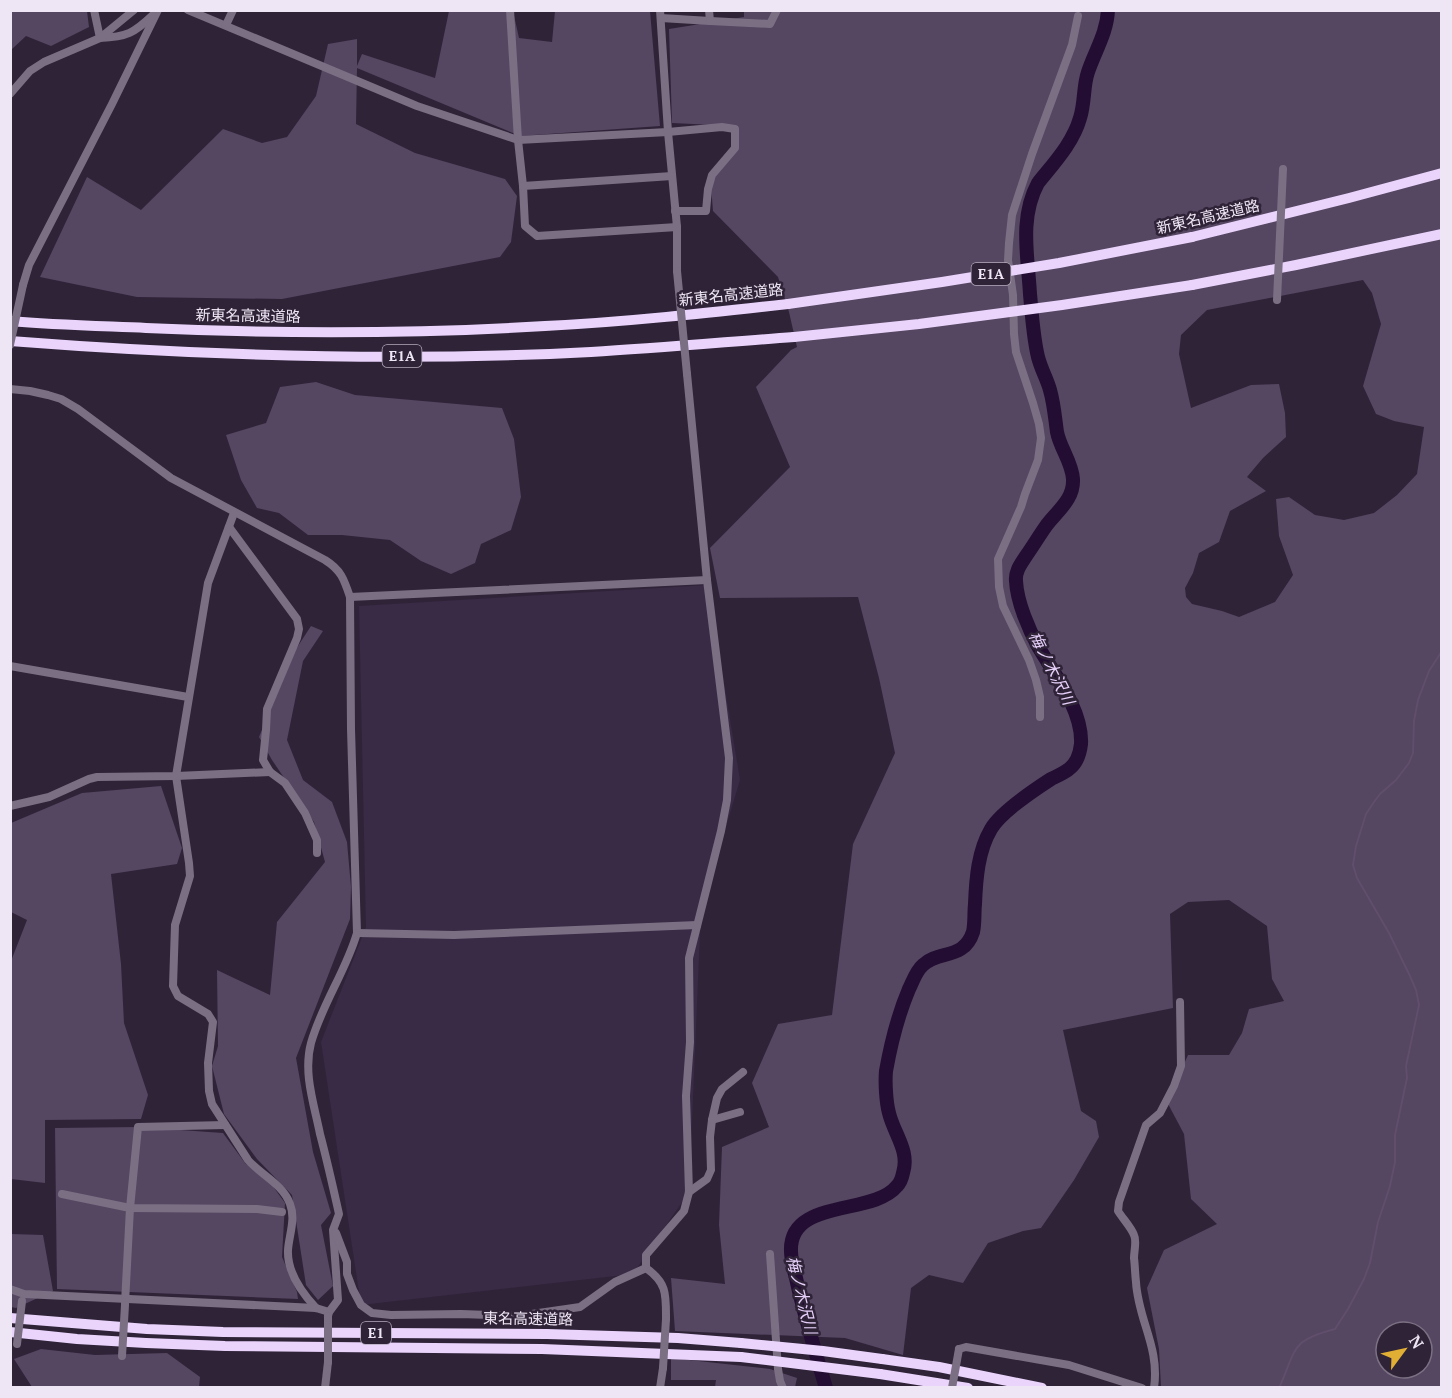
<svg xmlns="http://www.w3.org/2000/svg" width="1452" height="1398" font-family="'PT Serif','Noto Sans JP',serif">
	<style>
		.built { fill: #392a45 }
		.green { fill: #554661; fill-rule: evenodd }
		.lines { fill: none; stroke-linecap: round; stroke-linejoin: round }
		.stream { stroke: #604e6c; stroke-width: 2 }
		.river { stroke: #230d32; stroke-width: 14 }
		.minor { stroke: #7a6f83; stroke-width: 8 }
		.highway { stroke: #ead4fc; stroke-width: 10 }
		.minor-bridge { stroke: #7a6f83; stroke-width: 8 }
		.highway-bridge { stroke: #ead4fc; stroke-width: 10 }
		.labels { text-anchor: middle; stroke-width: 5; stroke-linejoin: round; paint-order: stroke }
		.shield { fill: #2f2338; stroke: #b5acbc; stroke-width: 1.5 }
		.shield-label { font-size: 14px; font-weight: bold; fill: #eee6f4 }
		.street-label { font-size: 15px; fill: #eee6f4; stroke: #2f2338 }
		.water-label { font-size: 16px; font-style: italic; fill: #e7d0fa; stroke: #2f2338 }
	</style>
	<rect width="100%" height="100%" fill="#2f2338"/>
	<polygon class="built" points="708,585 740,780 701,910 689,1192 633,1274 361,1305 321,1042 366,927 359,606"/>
	<g class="green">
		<polygon points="11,10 87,11 89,27 51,46 26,36 11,50"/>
		<path d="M744,10l697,1v1376h-280l-2,-38 -12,-61 17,-38 53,-26 -26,-25 -7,-65 -17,-32 21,-47h41l13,-22 7,-24 35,-8 -12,-22 -5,-53 -38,-26 -41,2 -18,12 3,94 -110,22 18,81 15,10 3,16 -25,43 -33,48 -18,3 -35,12 -25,40 -34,-8 -18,13 -8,67 -58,-17 -170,-7 -4,-53 54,6 -6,-59 3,-78 47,-20 -17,-44 26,-59 54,-9 21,-171 42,-91 -16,-75 -21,-81 -138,1 -10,-50 80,-81 -34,-80 35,-37 6,-3 -8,-35 -11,-35 -65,-66 -3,-37 25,-26v-22l-63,-3 -3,-94 75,-12zM1363,280l9,13 9,31 -18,62 13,28 18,7 30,6 -7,47 -20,21 -23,18 -30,7 -29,-5 -26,-18 -13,2 3,37 14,39 -18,27 -36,15 -17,-6 -30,-7 -6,-7 -1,-9 8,-15 6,-20 20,-11 11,-31 36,-20 -19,-14 16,-19 23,-21 -1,-24 -6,-29 -28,1 -60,23 -12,-54 2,-19 26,-25zM1386,1332h36v36h-36z"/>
		<polygon points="449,11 513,11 519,38 552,42 555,11 650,11 660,126 520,136 357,68 356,124 415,153 505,179 517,196 511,242 500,257 282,299 137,297 40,277 87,177 141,210 223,129 262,143 287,137 316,96 328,44 357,39 357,66 362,54 435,78"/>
		<polygon points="316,382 355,395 502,408 514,439 521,497 511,530 481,544 475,563 451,574 421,561 390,540 342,535 308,535 279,513 257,508 241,480 226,435 266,423 280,387"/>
		<polygon points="311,626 323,631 303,661 287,740 303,780 332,802 347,842 351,887 350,919 296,1058 313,1152 331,1213 321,1225 333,1286 318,1300 306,1285 292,1195 257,1159 224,1114 212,1066 218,1046 217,970 270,995 277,922 325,862 314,822 272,760 259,737 296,649"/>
		<polygon points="161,786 182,848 177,864 111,874 121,964 124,1023 148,1095 141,1119 45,1120 45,1183 11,1179 11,961 27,920 11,912 11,823 82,793"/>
		<polygon points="138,1127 223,1133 245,1163 272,1185 285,1203 282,1257 297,1292 298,1299 57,1289 55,1128"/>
		<polygon points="11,1234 43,1235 53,1291 16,1308 11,1307"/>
		<polygon points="41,1349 95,1355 167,1353 200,1377 199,1387 32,1387 14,1359"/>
		<polygon points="671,1358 770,1369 797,1378 795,1387 715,1387 716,1380 671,1380"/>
	</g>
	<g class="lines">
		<path class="stream" d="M1279,1388c18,-39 10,-47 56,-59l13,-20 16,-30 6,-16 8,-41 12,-36 5,-24v-27l12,-57 -1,-12 13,-61 -3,-15 -6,-14 -21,-43 -32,-55 -4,-13 3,-19 10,-32 8,-12 6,-8 16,-14 13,-17 4,-10 1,-32 4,-21 11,-29 13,-20"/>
		<path class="river" d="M826,1388c-11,-37 -22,-73 -30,-110 -2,-8 -5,-18 -5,-27 -2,-53 82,-35 106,-65 3,-3 5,-8 6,-13 7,-22 -9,-39 -14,-60 -3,-11 -4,-31 -3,-42 5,-28 12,-56 23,-82 4,-8 7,-18 14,-24 16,-15 41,-5 50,-33 2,-8 1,-19 2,-28 1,-25 3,-53 16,-75 10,-17 43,-39 60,-50 6,-3 13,-6 18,-10 8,-6 11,-16 12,-25 2,-33 -26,-69 -42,-96 -10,-18 -22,-46 -23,-67 -1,-10 5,-17 10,-25 7,-10 13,-20 20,-30 11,-15 28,-26 27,-47 -1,-17 -13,-31 -16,-47 -2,-14 -3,-28 -7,-42 -3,-11 -9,-21 -12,-33 -5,-21 -6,-42 -8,-63 -2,-37 -11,-76 8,-111 16,-20 35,-40 42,-65 5,-15 3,-32 8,-46 7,-21 19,-39 20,-62"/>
		<g class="minor">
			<path d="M94,10l6,28c27,-1 34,-5 53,-23"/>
			<polyline points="188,10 417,106 518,140 668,132 722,127 735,129 735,148 712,175 708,189 706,211 675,211"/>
			<polyline points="510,10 518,140 523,186 525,226 537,236 677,227"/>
			<polyline points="660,10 668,132 677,227 677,271"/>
			<polyline points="661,18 710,21 709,10"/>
			<polyline points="710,21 770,24 777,10"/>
			<polyline points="226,25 233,10"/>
			<polyline points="10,94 30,71 44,62 100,38 134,10"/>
			<polyline points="523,186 672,176"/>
			<polyline points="23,285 29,265 112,104 158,10"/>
			<path d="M10,389l20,2 18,4 13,4 17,10 93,69 154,82c16,10 19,19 25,37l1,132 6,204c-11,38 -35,71 -46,110 -8,30 3,61 9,91 7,26 13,53 19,80l-6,16 5,70 -9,12 -1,4"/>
			<path d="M234,513l-26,70 -32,193 13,87 1,13 -15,49 -2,61 5,10 30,18 5,8 -5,41 1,28 3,13 36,56c13,15 35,24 42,44 6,15 -1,31 -2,46 -1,22 14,43 28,58"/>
			<polyline points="229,527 297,619 299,629 297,638 267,709 266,730 263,760 270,772 285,783 305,813 317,840 317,853"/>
			<polyline points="350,597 707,580"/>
			<polyline points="10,666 188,697"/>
			<polyline points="1040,717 1040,697 1036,680 1029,660 1003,606 999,587 998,559 1021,507 1025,494 1038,460 1041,438 1039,424 1033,403 1016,352 1014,334 1013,295 1008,260 1009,243 1012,215 1032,154 1072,45 1078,16"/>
			<polyline points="10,806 49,797 89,779 97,777 176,776 270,772"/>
			<polyline points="357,933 454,935 697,925"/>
			<polyline points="712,1120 740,1112"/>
			<polyline points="689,1192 707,1179 711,1170 710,1137 712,1120 717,1098 722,1089 743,1072"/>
			<polyline points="62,1194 130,1208 257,1209 282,1212"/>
			<polyline points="336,1233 347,1262 347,1274 353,1290 361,1305 372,1313 391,1315 461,1314 518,1316 580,1307 615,1282 646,1268"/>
			<polyline points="770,1254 778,1369 780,1381 783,1388"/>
			<polyline points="10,1289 24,1294 316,1308 329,1312"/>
			<polyline points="125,1303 130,1208 138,1127 225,1125"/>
			<path d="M666,1319c0,-25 1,-36 -20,-51v-13l38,-44 5,-19 -3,-96 4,-54 -1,-84 32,-127 6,-31 2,-42 -22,-178 -20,-206"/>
			<polyline points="959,1349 966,1347 1069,1365 1142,1388"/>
			<polyline points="325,1388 328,1362"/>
			<polyline points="660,1388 663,1368"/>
			<path d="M1154,1388c6,-41 -16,-68 -18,-106 -1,-8 -1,-16 -2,-24 0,-7 3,-17 0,-23 -3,-8 -11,-16 -16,-24l1,-9 27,-77 14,-12 14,-27 7,-20 -1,-64"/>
		</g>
		<g class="highway">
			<polyline points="1192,237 1349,198 1442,173"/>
			<polyline points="1192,285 1296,265 1442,234"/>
			<path d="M10,321c46,4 91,5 136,7 133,6 266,6 399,-2 81,-4 162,-13 243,-22"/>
			<path d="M10,341c193,15 388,21 581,11 68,-4 135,-10 203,-15"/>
			<polyline points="10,1318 147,1329 223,1332 547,1334 678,1338 741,1343"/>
			<polyline points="10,1332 77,1339 146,1343 225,1346 542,1349 741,1357"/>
			<polyline points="882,1359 939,1367 1042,1388"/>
			<polyline points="880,1374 968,1388"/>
		</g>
		<g class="minor-bridge">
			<polyline points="677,271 687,374"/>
			<polyline points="1277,300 1283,169"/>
			<polyline points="10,345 23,285"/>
			<polyline points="17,1344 22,1301"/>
			<polyline points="122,1356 125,1305"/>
			<polyline points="328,1362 328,1316"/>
			<polyline points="663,1368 666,1319"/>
			<polyline points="952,1388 959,1349"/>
		</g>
		<g class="highway-bridge">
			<polyline points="788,304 942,282 1059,263 1192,237"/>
			<polyline points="794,337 919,324 1062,305 1192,285"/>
			<polyline points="741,1343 823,1351 882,1359"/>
			<polyline points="741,1357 880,1374"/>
		</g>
	</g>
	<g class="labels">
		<g class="shield">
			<rect x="971.5" y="263" width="39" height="22" rx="4.5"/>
			<rect x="382.5" y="345" width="39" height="22" rx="4.5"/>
			<rect x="361" y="1322" width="30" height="22" rx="4.5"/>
		</g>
		<g class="shield-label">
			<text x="991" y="279">E1A</text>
			<text x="402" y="361">E1A</text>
			<text x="376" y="1338">E1</text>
		</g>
		<g class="street-label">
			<text transform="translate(1208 217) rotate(-13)" y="5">新東名高速道路</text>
			<text transform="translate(731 295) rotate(-6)" y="5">新東名高速道路</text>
			<text transform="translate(248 316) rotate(1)" y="5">新東名高速道路</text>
			<text transform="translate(528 1319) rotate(1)" y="5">東名高速道路</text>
		</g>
		<g class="water-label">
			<text transform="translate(1052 668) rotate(63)" y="6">梅ノ木沢川</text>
			<text transform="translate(802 1295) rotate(76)" y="6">梅ノ木沢川</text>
		</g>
	</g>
	<rect width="1452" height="1398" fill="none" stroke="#eee6f4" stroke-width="24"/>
	<g transform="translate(1404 1350) rotate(57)"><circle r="28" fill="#2f2338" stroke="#7b7183" stroke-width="1.5"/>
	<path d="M0-4.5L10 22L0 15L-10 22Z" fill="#e1af34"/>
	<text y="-9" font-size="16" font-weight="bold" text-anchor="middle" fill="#eee6f4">N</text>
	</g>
</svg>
